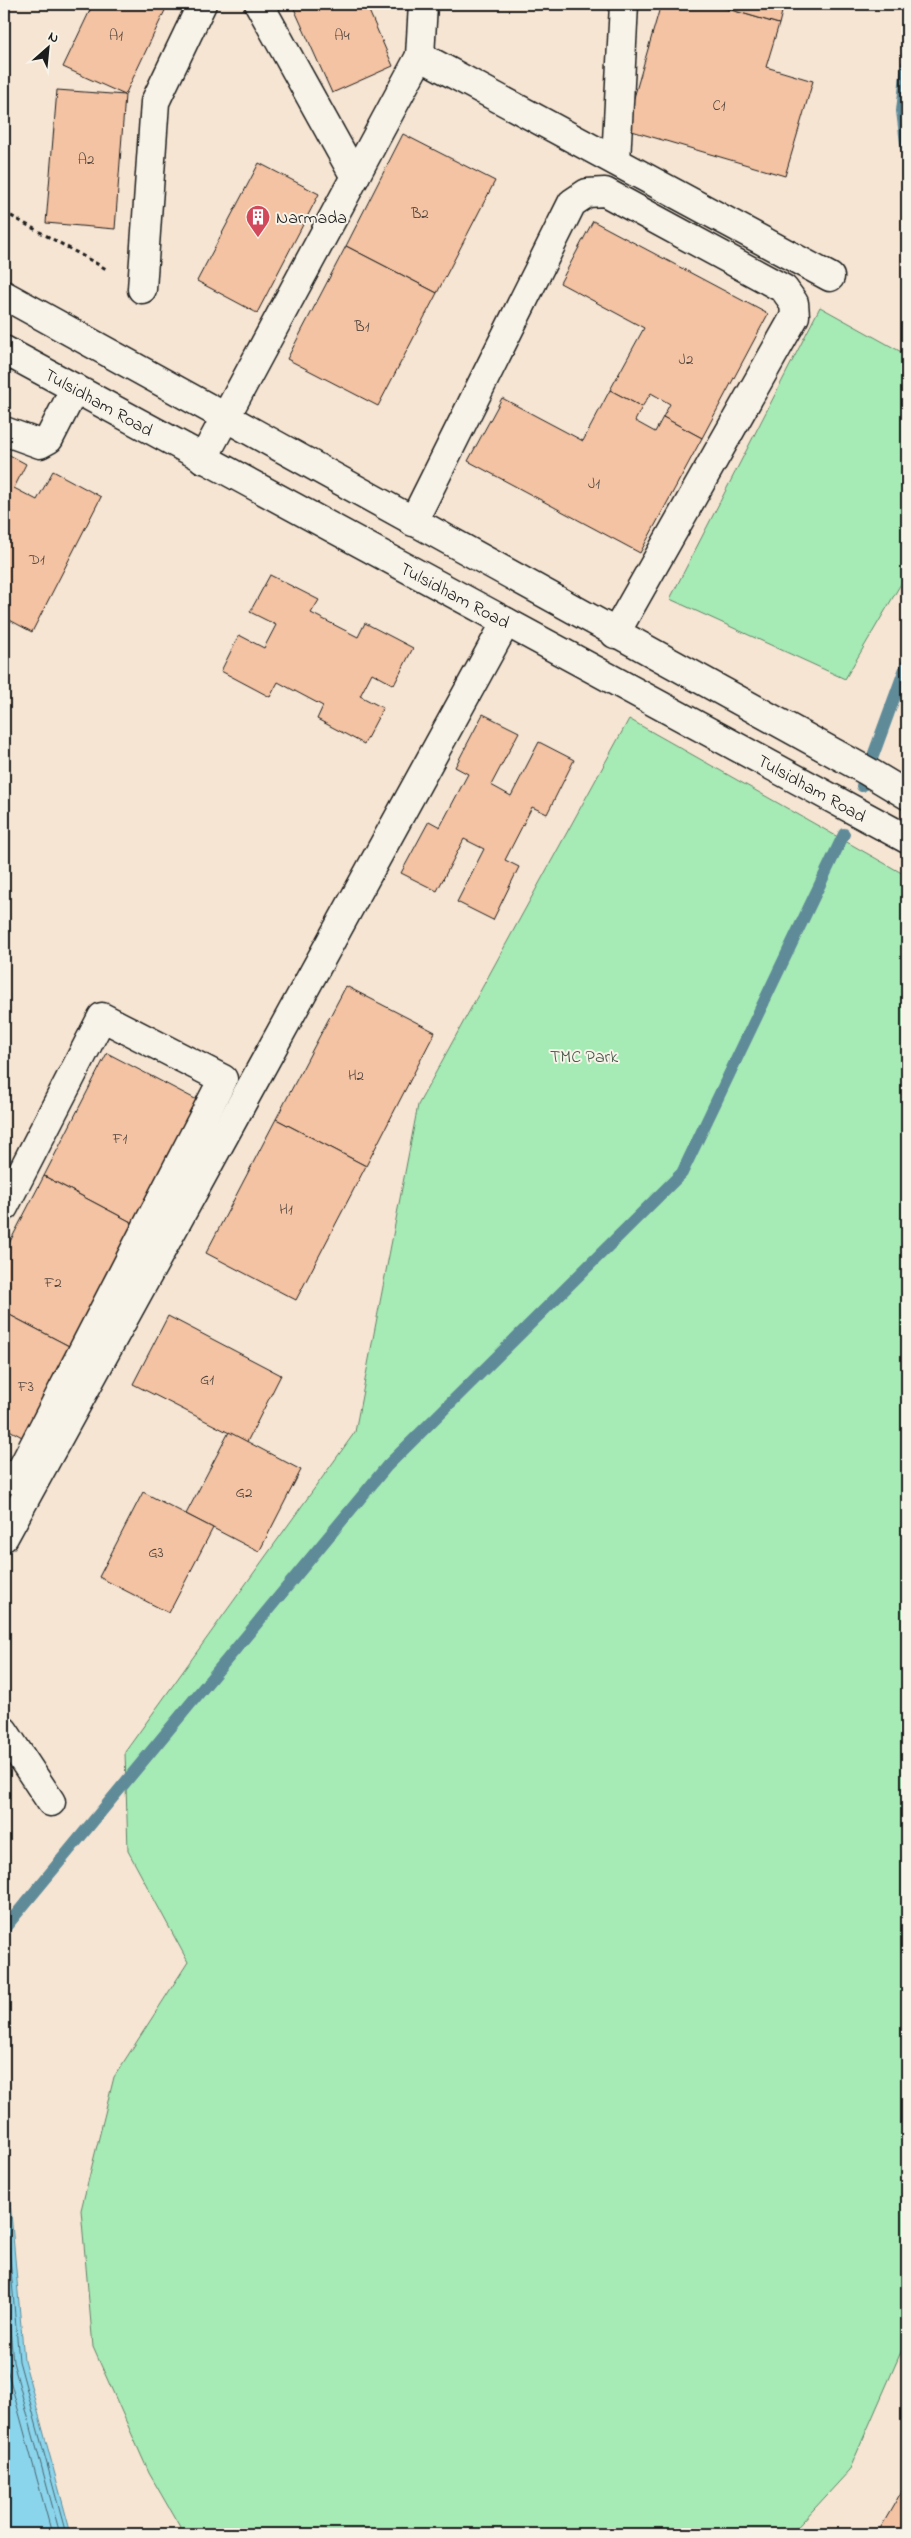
<svg xmlns="http://www.w3.org/2000/svg" width="911" height="2538" font-family="'Indie Flower',sans-serif">
	<style>
		.green { fill: #a6eab5; stroke: #618368 }
		.water { fill: #8bd5ec; stroke: #5f8b99 }
		.lines { fill: none; stroke-linecap: round; stroke-linejoin: round }
		.shore { stroke: #48666f; stroke-width: 1 }
		.stream { stroke: #5f8b99; stroke-width: 12 }
		.building { fill: #f3c3a3; stroke: #1c1c1c }
		.minor-casing { stroke: #1c1c1c; stroke-width: 31 }
		.path { stroke: #1c1c1c; stroke-width: 3; stroke-dasharray: 4 4; stroke-linecap: butt }
		.minor { stroke: #f7f3e8; stroke-width: 28 }
		.labels { text-anchor: middle; stroke-width: 4; stroke-linejoin: round; paint-order: stroke }
		.number-label { font-size: 15px; fill: #52463e }
		.poi-label { font-size: 18px; fill: #1c1c1c; stroke: #f7f3e8; text-anchor: start }
		.street-label { font-size: 18px; fill: #1c1c1c; stroke: #f7f3e8 }
		.park-label { font-size: 18px; fill: #455a4a; stroke: #f7f3e8 }
	</style>
	<rect width="100%" height="100%" fill="#f6e5d3"/>
	<filter id="ink" filterUnits="userSpaceOnUse"><feTurbulence type="fractalNoise" baseFrequency=".02" numOctaves="2"/><feDisplacementMap in="SourceGraphic" scale="10" xChannelSelector="R" yChannelSelector="G"/><feConvolveMatrix kernelMatrix="1 2 1 2 8 2 1 2 1" color-interpolation-filters="sRGB"/></filter>
	<g filter="url(#ink)">
		<g class="green">
			<polygon points="820,307 905,354 907,384 907,531 902,582 845,679 670,599"/>
			<polygon points="629,719 907,876 907,2330 904,2345 849,2471 791,2534 184,2534 149,2473 93,2347 81,2210 114,2077 188,1962 128,1851 125,1752 355,1432 418,1105"/>
		</g>
		<polygon class="water" points="4,2134 24,2360 71,2534 4,2534"/>
		<g class="lines">
			<g class="shore">
				<polyline points="4,2190 19,2361 66,2534"/>
				<polyline points="4,2261 13,2362 60,2534"/>
				<polyline points="4,2345 6,2365 52,2534"/>
			</g>
			<g class="stream">
				<polyline points="907,65 902,111 907,151"/>
				<polyline points="862,786 907,663"/>
				<polyline points="4,1929 387,1466 682,1173 844,834"/>
			</g>
		</g>
		<g class="building">
			<polygon points="93,4 168,4 125,95 63,67"/>
			<polygon points="292,4 366,4 393,66 332,93"/>
			<polygon points="661,4 711,4 779,24 766,67 813,81 785,176 625,129"/>
			<polygon points="711,4 784,4 779,24"/>
			<polygon points="57,90 125,95 115,229 46,223"/>
			<polygon points="403,134 495,181 437,293 346,246"/>
			<polygon points="259,163 319,194 257,313 197,281"/>
			<polygon points="593,221 768,314 702,438 663,417 670,404 651,393 642,407 610,390 644,328 560,283"/>
			<polygon points="346,246 437,293 378,406 287,359"/>
			<polygon points="610,390 642,407 635,421 655,432 663,417 702,438 640,553 468,461 502,398 583,441"/>
			<polygon points="4,452 26,464 14,488 37,500 53,471 101,497 32,632 4,617"/>
			<polygon points="270,575 319,600 311,613 358,637 365,623 413,648 394,685 372,673 360,696 383,708 364,744 317,719 323,706 278,682 270,697 221,671 239,635 264,648 276,625 250,612"/>
			<polygon points="483,714 519,732 491,785 511,796 539,742 574,760 547,814 532,807 505,860 519,867 493,920 457,902 484,849 464,839 437,891 401,873 429,821 440,827 468,774 455,767"/>
			<polygon points="346,986 435,1032 366,1166 276,1119"/>
			<polygon points="107,1053 197,1100 133,1223 44,1176"/>
			<polygon points="276,1119 366,1166 296,1300 206,1253"/>
			<polygon points="44,1176 133,1223 69,1346 4,1312 4,1253"/>
			<polygon points="4,1312 69,1346 22,1437 4,1427"/>
			<polygon points="168,1316 281,1375 247,1442 133,1384"/>
			<polygon points="229,1432 301,1470 259,1552 186,1514"/>
			<polygon points="143,1492 213,1528 169,1613 99,1577"/>
			<polygon points="907,2482 907,2534 877,2534"/>
		</g>
		<g class="lines">
			<defs>
				<g id="minor">
					<polyline points="259,4 355,177"/>
					<polyline points="420,56 423,4"/>
					<polyline points="616,161 624,4"/>
					<polyline points="142,289 155,102 202,4"/>
					<polyline points="4,295 867,771 907,795"/>
					<polyline points="4,350 907,839"/>
					<polyline points="4,431 40,444 49,439 75,388"/>
					<polyline points="203,459 420,56 830,277"/>
					<polyline points="413,522 572,203 587,193 605,192 784,289 794,303 795,316 615,634"/>
					<polyline points="4,1207 102,1017 223,1079 16,1480 4,1474"/>
					<polyline points="4,1537 506,622"/>
					<polyline points="4,1731 51,1802"/>
				</g>
			</defs>
			<use href="#minor" class="minor-casing"/>
			<polyline class="path" points="4,212 108,270"/>
			<use href="#minor" class="minor"/>
		</g>
	</g>
	<defs>
		<symbol id="building-pin" viewBox="-11 -11 22 30"><path d="M0 17L-7.5 6A9.5 9.5 0 1 1 7.5 6Z" fill="#d1495b" stroke="#f7f3e8"/><path d="M-4-6H4V6H1V3H-1V6H-4ZM-2.5-4.3h1.7v1.8h-1.7ZM.8-4.3h1.7v1.8H.8ZM-2.5-1h1.7V.8h-1.7ZM.8-1h1.7V.8H.8Z" fill="#fff"/></symbol>
	</defs>
	<g fill-rule="evenodd">
		<use href="#building-pin" x="244" y="203" width="28" height="38"/>
	</g>
	<g class="labels">
		<g class="number-label">
			<text x="116" y="40">A1</text>
			<text x="342" y="40">A4</text>
			<text x="719" y="110">C1</text>
			<text x="86" y="164">A2</text>
			<text x="420" y="218">B2</text>
			<text x="362" y="331">B1</text>
			<text x="686" y="364">J2</text>
			<text x="594" y="488">J1</text>
			<text x="37" y="564">D1</text>
			<text x="356" y="1080">H2</text>
			<text x="120" y="1143">F1</text>
			<text x="286" y="1214">H1</text>
			<text x="53" y="1287">F2</text>
			<text x="207" y="1384">G1</text>
			<text x="26" y="1391">F3</text>
			<text x="244" y="1497">G2</text>
			<text x="156" y="1557">G3</text>
		</g>
		<g class="poi-label">
			<text x="276" y="223">Narmada</text>
		</g>
		<g class="street-label">
			<text transform="translate(99 402) rotate(29)" y="6">Tulsidham Road</text>
			<text transform="translate(455 595) rotate(28)" y="6">Tulsidham Road</text>
			<text transform="translate(812 788) rotate(29)" y="6">Tulsidham Road</text>
		</g>
		<g class="park-label">
			<text x="584" y="1062">TMC Park</text>
		</g>
	</g>
	<rect width="911" height="2538" fill="none" stroke="#f7f3e8" stroke-width="20"/>
	<rect x="10" y="10" width="891" height="2518" fill="none" stroke="#1c1c1c" stroke-width="2" filter="url(#ink)"/>
	<g transform="translate(48 48) rotate(27)" stroke="#f7f3e8" stroke-width="4" paint-order="stroke">
	<path d="M0-4L9 19L0 12L-9 19Z" fill="#1c1c1c"/>
	<text y="-8" font-size="14" font-weight="bold" text-anchor="middle" fill="#1c1c1c">N</text>
	</g>
</svg>
